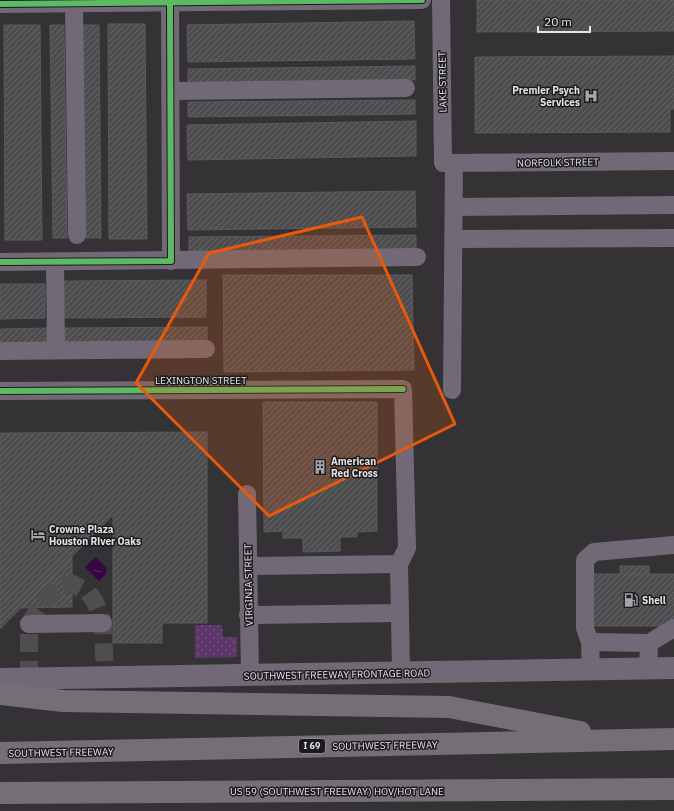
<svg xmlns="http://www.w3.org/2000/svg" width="674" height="811" font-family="'IBM Plex Sans',sans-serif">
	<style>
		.grass { fill: url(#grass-dots) }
		.water { fill: url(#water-ripples) }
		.building { fill: url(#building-hatch); stroke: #5b595c }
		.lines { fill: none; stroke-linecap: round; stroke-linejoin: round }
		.minor-tunnel { stroke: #4f4d50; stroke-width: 18; stroke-dasharray: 18 9; stroke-linecap: butt }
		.minor { stroke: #716976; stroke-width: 18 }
		.major { stroke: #716976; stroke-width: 22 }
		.highway { stroke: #756e77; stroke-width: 22 }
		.cycleway-casing { stroke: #1b1a1c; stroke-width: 8 }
		.cycleway { stroke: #5cba63; stroke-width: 6 }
		.marked { fill: #e8590c; fill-opacity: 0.2; stroke: #e8590c; stroke-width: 3; stroke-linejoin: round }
		.labels { text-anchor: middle; stroke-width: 3; stroke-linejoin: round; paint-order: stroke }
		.shield { fill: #1b1a1c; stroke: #a8a7aa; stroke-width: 1 }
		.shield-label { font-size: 9px; font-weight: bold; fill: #e5e3e7 }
		.street-label { font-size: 10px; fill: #e5e3e7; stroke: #1b1a1c }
		.poi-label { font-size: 10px; font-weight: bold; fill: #e5e3e7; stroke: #1b1a1c; text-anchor: start }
	</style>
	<defs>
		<pattern id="grass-dots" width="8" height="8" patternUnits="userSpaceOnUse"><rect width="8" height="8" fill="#5d376b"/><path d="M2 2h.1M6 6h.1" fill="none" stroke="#745480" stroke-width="1.8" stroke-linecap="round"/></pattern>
		<pattern id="water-ripples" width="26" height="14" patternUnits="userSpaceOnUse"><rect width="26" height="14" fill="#360745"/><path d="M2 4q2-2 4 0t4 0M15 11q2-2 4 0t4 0" fill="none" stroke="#532b60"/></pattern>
		<pattern id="building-hatch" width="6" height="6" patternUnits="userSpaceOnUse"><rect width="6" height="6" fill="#4d4c4e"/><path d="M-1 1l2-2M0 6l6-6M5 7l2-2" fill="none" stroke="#666668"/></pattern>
	</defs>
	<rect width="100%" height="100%" fill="#343235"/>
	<polygon class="grass" points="195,625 222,625 223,637 237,637 237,657 195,658"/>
	<polygon class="water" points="96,557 106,567 106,574 99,581 85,567"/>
	<g class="building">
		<polygon points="477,0 674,0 674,31 477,32"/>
		<polygon points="414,21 415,59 188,62 187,25"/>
		<polygon points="108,24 145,24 147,239 109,239"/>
		<polygon points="4,25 40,25 42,240 5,240"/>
		<polygon points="50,25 64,25 67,238 53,238"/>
		<polygon points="83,25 99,25 101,238 86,238"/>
		<polygon points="674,56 674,109 670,109 670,132 475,133 475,57"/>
		<polygon points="415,66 415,80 188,83 188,69"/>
		<polygon points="415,100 415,114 188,117 188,102"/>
		<polygon points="416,121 416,156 188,160 187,125"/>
		<polygon points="415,191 416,227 188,230 187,194"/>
		<polygon points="416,235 416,249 189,252 189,237"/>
		<polygon points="223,275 412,275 414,370 224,372"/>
		<polygon points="206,280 206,317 65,318 64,281"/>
		<polygon points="0,284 45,284 45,318 0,319"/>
		<polygon points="207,327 207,341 65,342 65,328"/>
		<polygon points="47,328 47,343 0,343 0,329"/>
		<polygon points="263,402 377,402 377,531 357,532 357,537 340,537 340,551 303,552 303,538 283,538 283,531 264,532"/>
		<polygon points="207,432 207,623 162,623 162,643 113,643 113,515 0,629 0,433"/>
		<polygon points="72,556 72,607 21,608"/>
		<rect x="620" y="566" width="29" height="54"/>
		<rect x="589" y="574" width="85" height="52"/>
	</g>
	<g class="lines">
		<polyline class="minor-tunnel" points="29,679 29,624 40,607 50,595 62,586 73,584 88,592 95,602 103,623 105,678"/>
		<g class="minor">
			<polyline points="441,0 443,163 674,161"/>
			<polyline points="170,3 171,261"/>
			<polyline points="0,4 422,0"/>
			<polyline points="74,4 77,235"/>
			<polyline points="170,91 406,88"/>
			<polyline points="454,207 674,205"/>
			<polyline points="454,239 674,238"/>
			<polyline points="0,262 417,257"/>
			<polyline points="55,262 56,350"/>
			<polyline points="0,351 206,349"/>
			<polyline points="452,390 454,163"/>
			<polyline points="0,391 403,389 407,548 399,564 248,566"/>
			<polyline points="247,494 250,675"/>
			<polyline points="399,564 401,672"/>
			<polyline points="248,615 400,613"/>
			<polyline points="29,624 103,623"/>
			<polyline points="590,642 585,628 585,560 594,552 674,545"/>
			<polyline points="648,669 649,643 674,628"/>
			<polyline points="591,670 590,642 649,643"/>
		</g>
		<polyline class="major" points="0,679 674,668"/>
		<g class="highway">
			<polyline points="0,694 63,701 449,707 580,732"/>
			<polyline points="0,753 674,739"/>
			<polyline points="0,793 674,789"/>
		</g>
		<defs>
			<g id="cycleway">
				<polyline points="0,4 422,0"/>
				<polyline points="0,262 171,261 170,3"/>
				<polyline points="0,391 403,389"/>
			</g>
		</defs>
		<use href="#cycleway" class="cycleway-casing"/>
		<use href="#cycleway" class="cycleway"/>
	</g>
	<path class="marked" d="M362,217l93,207 -186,92 -133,-133 73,-130z"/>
	<defs>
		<symbol id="hospital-bare" viewBox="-9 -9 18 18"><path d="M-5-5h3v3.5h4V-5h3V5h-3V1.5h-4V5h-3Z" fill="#a7a5a9" stroke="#1b1a1c" stroke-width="2.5" paint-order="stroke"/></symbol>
		<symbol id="building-bare" viewBox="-9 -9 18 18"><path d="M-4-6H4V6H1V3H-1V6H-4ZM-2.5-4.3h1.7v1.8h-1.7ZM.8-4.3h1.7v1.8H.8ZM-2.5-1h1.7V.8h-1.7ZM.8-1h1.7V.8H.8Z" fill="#a7a5a9" stroke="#1b1a1c" stroke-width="2.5" paint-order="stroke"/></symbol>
		<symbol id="hotel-bare" viewBox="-9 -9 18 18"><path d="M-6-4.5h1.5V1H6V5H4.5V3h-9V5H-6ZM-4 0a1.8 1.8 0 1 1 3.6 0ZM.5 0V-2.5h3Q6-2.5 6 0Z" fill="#a7a5a9" stroke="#1b1a1c" stroke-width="2.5" paint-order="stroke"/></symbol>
		<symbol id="fuel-bare" viewBox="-9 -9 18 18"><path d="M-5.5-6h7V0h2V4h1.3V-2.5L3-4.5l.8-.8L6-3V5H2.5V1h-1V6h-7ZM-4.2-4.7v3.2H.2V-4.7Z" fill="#a7a5a9" stroke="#1b1a1c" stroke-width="2.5" paint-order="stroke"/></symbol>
	</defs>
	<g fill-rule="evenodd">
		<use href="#hospital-bare" x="581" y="86" width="20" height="20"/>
		<use href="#building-bare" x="310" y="457" width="20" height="20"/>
		<use href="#hotel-bare" x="28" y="525" width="20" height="20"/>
		<use href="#fuel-bare" x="621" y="590" width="20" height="20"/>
	</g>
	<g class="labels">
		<rect class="shield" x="299" y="739" width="26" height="14" rx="3"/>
		<g class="shield-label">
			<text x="312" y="749">I 69</text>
		</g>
		<g class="street-label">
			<text transform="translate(442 82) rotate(-91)" y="4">LAKE STREET</text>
			<text transform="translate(558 162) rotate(-1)" y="4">NORFOLK STREET</text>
			<text x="201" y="384">LEXINGTON STREET</text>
			<text transform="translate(248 585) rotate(-91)" y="4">VIRGINIA STREET</text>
			<text transform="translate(337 674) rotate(-1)" y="4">SOUTHWEST FREEWAY FRONTAGE ROAD</text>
			<text transform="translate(385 745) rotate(-1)" y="4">SOUTHWEST FREEWAY</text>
			<text transform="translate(61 752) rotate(-1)" y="4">SOUTHWEST FREEWAY</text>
			<text x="337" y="795">US 59 (SOUTHWEST FREEWAY) HOV/HOT LANE</text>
		</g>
		<g class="poi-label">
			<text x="580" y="94" text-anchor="end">Premier Psych<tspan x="580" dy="12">Services</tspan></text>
			<text x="331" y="465">American<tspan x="331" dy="12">Red Cross</tspan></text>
			<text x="49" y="533">Crowne Plaza<tspan x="49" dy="12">Houston River Oaks</tspan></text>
			<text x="642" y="604">Shell</text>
		</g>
	</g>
	<path d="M538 26v6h52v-6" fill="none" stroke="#e5e3e7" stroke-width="2"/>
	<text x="544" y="26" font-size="12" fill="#e5e3e7" stroke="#1b1a1c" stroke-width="3" paint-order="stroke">20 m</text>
</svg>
